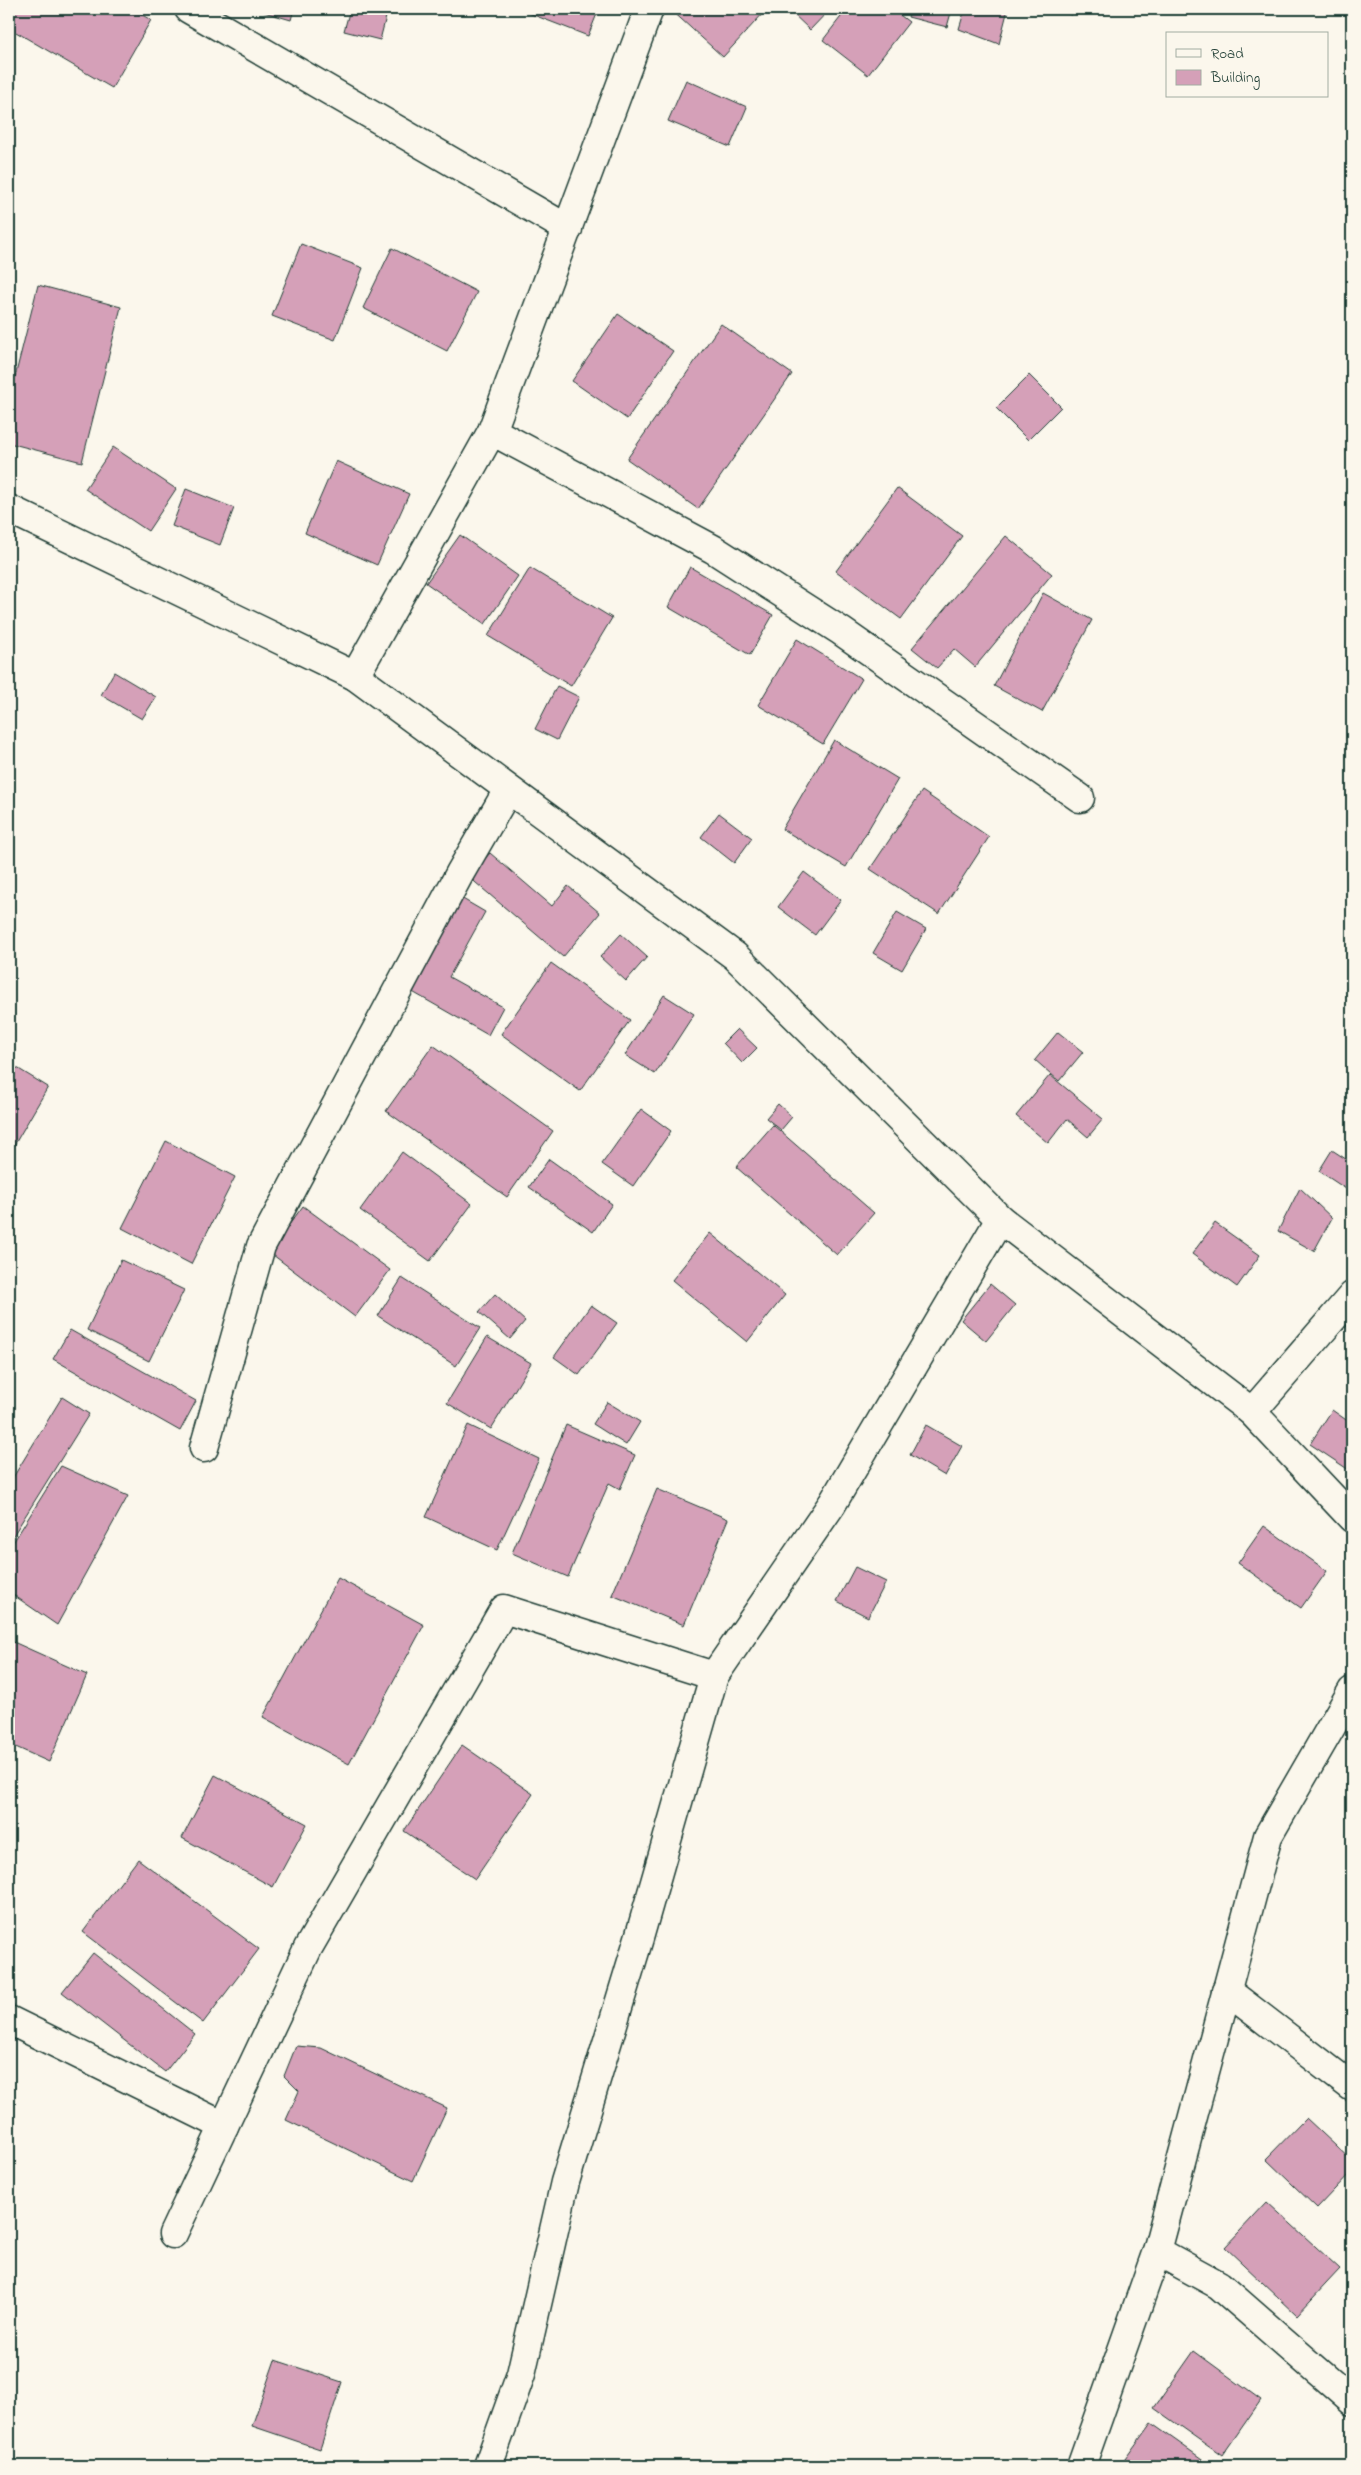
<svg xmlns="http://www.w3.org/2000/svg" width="1361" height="2475" font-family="'Indie Flower',sans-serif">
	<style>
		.building { fill: #d5a0b8; stroke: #1f3d34 }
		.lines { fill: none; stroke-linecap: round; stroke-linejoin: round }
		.minor-casing { stroke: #1f3d34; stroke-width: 31 }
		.minor { stroke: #fbf7ec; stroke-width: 28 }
	</style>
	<rect width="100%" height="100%" fill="#fbf7ec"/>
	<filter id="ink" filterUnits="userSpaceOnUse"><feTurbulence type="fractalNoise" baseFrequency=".02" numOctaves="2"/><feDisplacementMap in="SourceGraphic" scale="10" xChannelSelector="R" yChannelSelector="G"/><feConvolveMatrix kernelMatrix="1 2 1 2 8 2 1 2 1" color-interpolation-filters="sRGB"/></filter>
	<g filter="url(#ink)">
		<g class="building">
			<polygon points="9,9 132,9 151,20 112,88 9,28"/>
			<polygon points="265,9 294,9 291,20 264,12"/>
			<polygon points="350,9 388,9 380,40 344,31"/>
			<polygon points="518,9 599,9 588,36"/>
			<polygon points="670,9 765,9 766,10 723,57"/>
			<polygon points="788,9 830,9 810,30"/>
			<polygon points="847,9 892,9 909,22 868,75 823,40"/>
			<polygon points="910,9 952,9 947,27 908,17"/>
			<polygon points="965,9 1008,9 999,44 959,29"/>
			<polygon points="1056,9 1074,9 1071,15"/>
			<polygon points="686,80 747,107 730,147 668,121"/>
			<polygon points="301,244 363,268 335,340 272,316"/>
			<polygon points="392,248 477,292 447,351 363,308"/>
			<polygon points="38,285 121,307 82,462 9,443 9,401"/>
			<polygon points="618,314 673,351 627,419 572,381"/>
			<polygon points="721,324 792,374 698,509 627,459"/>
			<polygon points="1029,375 1061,407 1028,440 996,408"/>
			<polygon points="113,447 176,489 148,531 85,489"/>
			<polygon points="336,461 409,494 377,565 305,533"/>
			<polygon points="897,488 962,536 901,619 836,571"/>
			<polygon points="186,489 234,508 220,545 172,526"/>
			<polygon points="460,535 518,576 485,624 426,583"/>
			<polygon points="1006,536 1052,574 975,667 954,649 937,668 912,648"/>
			<polygon points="690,567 773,615 750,655 668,607"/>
			<polygon points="530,568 612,618 571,686 488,636"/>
			<polygon points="1043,593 1092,620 1042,712 994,686"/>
			<polygon points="797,639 862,679 823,744 758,705"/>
			<polygon points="114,672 156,697 142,719 101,695"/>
			<polygon points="557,686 579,697 557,740 535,729"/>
			<polygon points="834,740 898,779 846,867 782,829"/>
			<polygon points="922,791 989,837 939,914 870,869"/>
			<polygon points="719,813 752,838 734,863 701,837"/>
			<polygon points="490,853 552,906 568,886 600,913 563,957 469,877"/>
			<polygon points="804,872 841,900 815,935 778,907"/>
			<polygon points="461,898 485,912 449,977 503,1007 488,1035 409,990"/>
			<polygon points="897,912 926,929 902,970 873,953"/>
			<polygon points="621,934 647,957 626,981 600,957"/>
			<polygon points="551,963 630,1020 580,1091 501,1034"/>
			<polygon points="664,995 694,1014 655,1074 625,1055"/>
			<polygon points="737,1029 757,1048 742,1063 723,1043"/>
			<polygon points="1058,1032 1083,1052 1059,1081 1035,1060"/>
			<polygon points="433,1045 553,1131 507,1197 386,1111"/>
			<polygon points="9,1063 48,1087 9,1154"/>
			<polygon points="1050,1075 1103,1119 1088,1137 1067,1119 1048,1143 1016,1116"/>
			<polygon points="778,1104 792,1117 781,1130 766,1118"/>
			<polygon points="641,1109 671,1131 633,1186 602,1164"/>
			<polygon points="773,1125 874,1213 837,1255 736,1167"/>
			<polygon points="166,1141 235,1177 191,1264 122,1228"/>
			<polygon points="1332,1150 1352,1163 1352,1186 1349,1191 1319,1171"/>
			<polygon points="402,1152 472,1204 430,1261 360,1210"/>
			<polygon points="549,1159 612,1204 593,1232 529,1187"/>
			<polygon points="1300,1188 1332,1218 1314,1251 1278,1231"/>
			<polygon points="303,1206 390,1270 355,1317 269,1252"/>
			<polygon points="1215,1223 1260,1255 1237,1287 1192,1254"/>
			<polygon points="710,1233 785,1295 747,1342 672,1280"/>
			<polygon points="121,1260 184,1290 149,1361 87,1330"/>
			<polygon points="402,1278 480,1328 456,1366 378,1316"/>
			<polygon points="990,1284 1015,1305 986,1341 961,1320"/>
			<polygon points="495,1294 525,1321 510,1339 479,1312"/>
			<polygon points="591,1305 617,1323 579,1375 554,1357"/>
			<polygon points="70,1330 196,1401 180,1431 53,1359"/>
			<polygon points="487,1337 531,1363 491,1429 447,1403"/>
			<polygon points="62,1397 89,1414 9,1542 9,1484"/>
			<polygon points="607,1402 640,1422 626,1445 593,1424"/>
			<polygon points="1332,1410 1352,1424 1352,1472 1310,1444"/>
			<polygon points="468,1425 539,1459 497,1550 426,1517"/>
			<polygon points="566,1425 635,1455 620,1489 609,1483 568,1577 512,1553"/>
			<polygon points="926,1425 962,1446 945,1476 910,1455"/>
			<polygon points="61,1466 128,1496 57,1625 9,1592 9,1549"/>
			<polygon points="657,1489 728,1519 684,1625 612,1595"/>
			<polygon points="1264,1526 1327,1571 1301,1608 1238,1563"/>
			<polygon points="855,1567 886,1582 868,1617 837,1601"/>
			<polygon points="338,1578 424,1625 349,1764 263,1717"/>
			<polygon points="9,1640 87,1675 49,1762 9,1744"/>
			<polygon points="462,1745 533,1794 475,1879 404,1831"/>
			<polygon points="215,1775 307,1824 273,1887 182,1838"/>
			<polygon points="138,1859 259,1949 203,2023 83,1932"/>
			<polygon points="93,1953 195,2034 165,2072 62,1992"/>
			<polygon points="296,2046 321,2048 447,2108 413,2181 286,2120 299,2091 284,2076"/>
			<polygon points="1306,2118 1352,2161 1352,2171 1317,2208 1266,2159"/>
			<polygon points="1267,2202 1340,2269 1297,2315 1225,2247"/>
			<polygon points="1194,2351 1261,2400 1222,2456 1154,2408"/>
			<polygon points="275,2360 342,2382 320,2449 252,2426"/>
			<polygon points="1151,2423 1212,2466 1120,2466"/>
		</g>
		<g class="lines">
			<defs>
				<g id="minor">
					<polyline points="189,9 568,229"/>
					<polyline points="492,431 649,9"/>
					<polyline points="9,509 355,676 735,956 1000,1219 1252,1412 1352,1518"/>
					<polyline points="355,676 492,431 713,549 841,631 1080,798"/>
					<polyline points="1252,1412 1352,1296"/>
					<polyline points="204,1448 261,1246 460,873 508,790"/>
					<polyline points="1226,1990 1352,2087"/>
					<polyline points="9,2020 224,2126"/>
					<polyline points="173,2234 308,1948 504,1609 714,1676 832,1504 1000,1219"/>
					<polyline points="1157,2251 1219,2285 1352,2401"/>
					<polyline points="488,2466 521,2374 565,2182 639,1938 714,1676"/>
					<polyline points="1081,2466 1157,2251 1268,1836 1352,1691"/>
				</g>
			</defs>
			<use href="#minor" class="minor-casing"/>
			<use href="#minor" class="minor"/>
		</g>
	</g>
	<rect width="1361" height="2475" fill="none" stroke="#fbf7ec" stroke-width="30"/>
	<rect x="15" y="15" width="1331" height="2445" fill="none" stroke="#1f3d34" stroke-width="2" filter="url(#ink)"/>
	<rect x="1166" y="32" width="162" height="65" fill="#fbf7ec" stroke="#a3ada2"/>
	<rect x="1176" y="49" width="25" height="8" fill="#fbf7ec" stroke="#a3ada2"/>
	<text x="1211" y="58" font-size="15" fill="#1f3d34">Road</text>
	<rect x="1176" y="70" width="25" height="15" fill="#d5a0b8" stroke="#a3ada2"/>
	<text x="1211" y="82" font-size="15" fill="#1f3d34">Building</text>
</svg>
